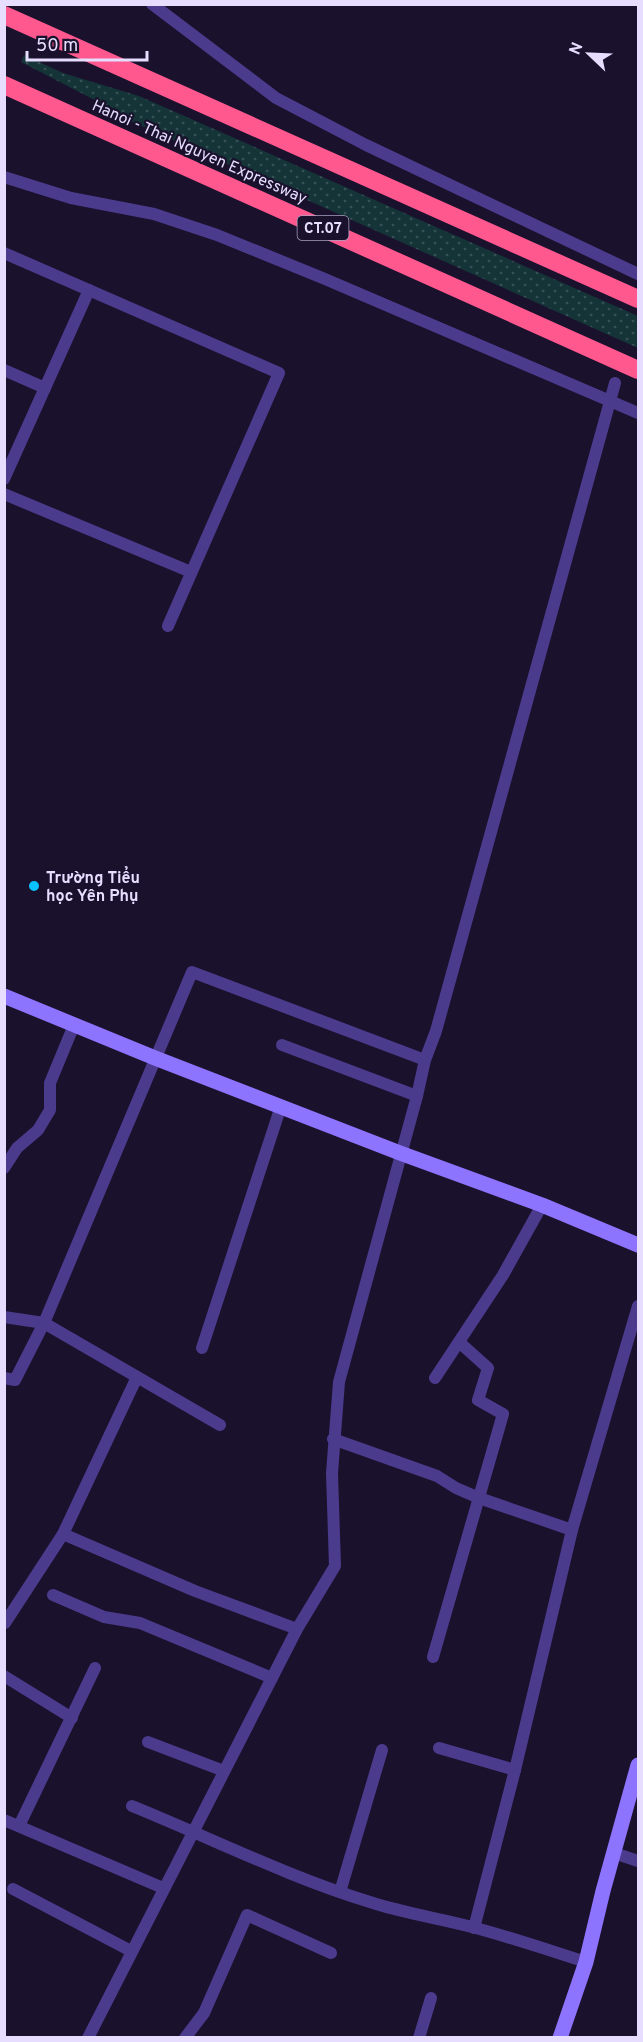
<svg xmlns="http://www.w3.org/2000/svg" width="643" height="2042" font-family="Overpass,sans-serif">
	<style>
		.grass { fill: url(#grass-dots) }
		.lines { fill: none; stroke-linecap: round; stroke-linejoin: round }
		.street { stroke: #4b3b8d; stroke-width: 12 }
		.secondary { stroke: #8d74ff; stroke-width: 15 }
		.highway { stroke: #ff588f; stroke-width: 18 }
		.poi-dot { fill: #09c2ff; stroke: #1a112d; stroke-width: 2 }
		.labels { text-anchor: middle; stroke-width: 4.5; stroke-linejoin: round; paint-order: stroke }
		.shield { fill: #1a112d; stroke: #a9a0c0; stroke-width: 1.5 }
		.shield-label { font-size: 15px; font-weight: bold; fill: #e6ddff }
		.street-label { font-size: 16px; fill: #e6ddff; stroke: #1a112d }
		.poi-label { font-size: 16px; font-weight: bold; fill: #e6ddff; stroke: #1a112d; text-anchor: start }
	</style>
	<defs>
		<pattern id="grass-dots" width="8" height="8" patternUnits="userSpaceOnUse" patternTransform="scale(1.5)"><rect width="8" height="8" fill="#143438"/><path d="M2 2h.1M6 6h.1" fill="none" stroke="#365156" stroke-width="1.8" stroke-linecap="round"/></pattern>
	</defs>
	<rect width="100%" height="100%" fill="#1a112d"/>
	<polygon class="grass" points="24,55 63,73 139,96 638,316 638,348 128,120 118,112 21,62"/>
	<g class="lines">
		<g class="street">
			<polyline points="152,4 276,98 366,145 638,274"/>
			<polyline points="4,177 71,198 154,214 217,235 325,279 638,413"/>
			<polyline points="4,253 279,373 168,626"/>
			<polyline points="4,370 45,388"/>
			<polyline points="4,479 89,290"/>
			<polyline points="4,494 191,572"/>
			<polyline points="282,1045 417,1096"/>
			<polyline points="4,1168 17,1148 38,1130 50,1110 50,1083 74,1025"/>
			<polyline points="4,1317 44,1323 220,1425"/>
			<polyline points="202,1348 281,1106"/>
			<polyline points="4,1378 15,1380 44,1323 192,972 425,1060"/>
			<polyline points="435,1378 503,1275 542,1205"/>
			<polyline points="333,1439 437,1476 456,1488 479,1498 572,1530"/>
			<polyline points="63,1534 195,1591 297,1629"/>
			<polyline points="53,1595 104,1617 140,1623 272,1678"/>
			<polyline points="5,1623 63,1534 137,1377"/>
			<polyline points="433,1657 503,1414 478,1400 488,1368 459,1342"/>
			<polyline points="4,1676 72,1718"/>
			<polyline points="148,1742 224,1771"/>
			<polyline points="439,1748 515,1770"/>
			<path d="M132,1806c79,32 156,71 238,96 33,11 68,16 102,25 38,10 76,23 114,35"/>
			<polyline points="4,1820 163,1888"/>
			<polyline points="19,1826 95,1668"/>
			<polyline points="614,1853 638,1861"/>
			<polyline points="13,1889 131,1951"/>
			<polyline points="340,1892 382,1750"/>
			<polyline points="474,1928 515,1770 572,1530 638,1306"/>
			<polyline points="88,2038 297,1629 335,1566 332,1473 339,1382 417,1096 425,1060 436,1031 615,383"/>
			<polyline points="185,2038 204,2013 247,1915 331,1953"/>
			<polyline points="419,2038 431,1998"/>
		</g>
		<g class="secondary">
			<polyline points="4,996 155,1058 400,1153 542,1205 638,1245"/>
			<polyline points="560,2038 586,1962 603,1891 638,1765"/>
		</g>
		<g class="highway">
			<polyline points="4,15 638,299"/>
			<polyline points="4,85 638,370"/>
		</g>
	</g>
	<circle class="poi-dot" cx="34" cy="886" r="6"/>
	<g class="labels">
		<rect class="shield" x="297.5" y="216" width="51" height="24" rx="4.5"/>
		<g class="shield-label">
			<text x="323" y="233">CT.07</text>
		</g>
		<g class="street-label">
			<text transform="translate(200 151) rotate(24)" y="6">Hanoi - Thai Nguyen Expressway</text>
		</g>
		<g class="poi-label">
			<text x="46" y="883">Trường Tiểu<tspan x="46" dy="18">học Yên Phụ</tspan></text>
		</g>
	</g>
	<rect width="643" height="2042" fill="none" stroke="#e6ddff" stroke-width="12"/>
	<g transform="translate(589 54) rotate(293)" stroke="#1a112d" stroke-width="4.5" paint-order="stroke">
	<path d="M0-4.5L10 22L0 15L-10 22Z" fill="#e6ddff"/>
	<text y="-9" font-size="16" font-weight="bold" text-anchor="middle" fill="#e6ddff">N</text>
	</g>
	<path d="M27 51v9h120v-9" fill="none" stroke="#e6ddff" stroke-width="3"/>
	<text x="36" y="51" font-size="18" fill="#e6ddff" stroke="#1a112d" stroke-width="4.5" paint-order="stroke">50 m</text>
</svg>
